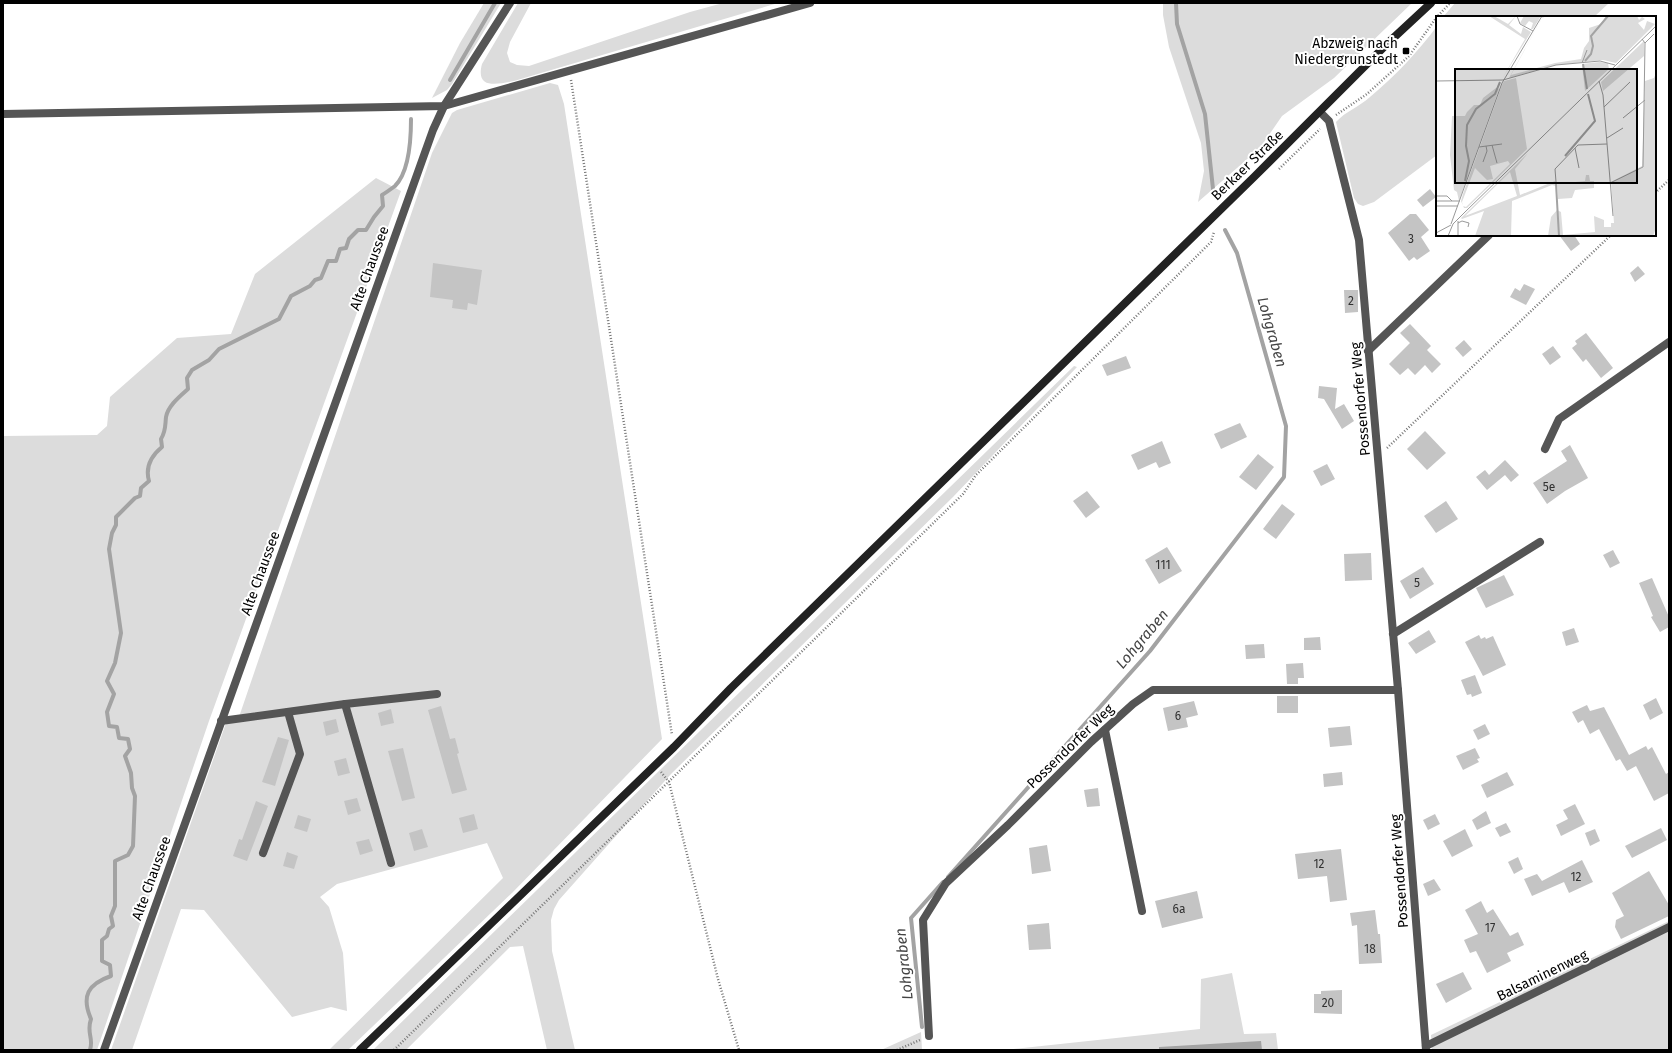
<svg xmlns="http://www.w3.org/2000/svg" width="1672" height="1053" font-family="'Fira Sans',sans-serif">
	<style>
		.green { fill: #dcdcdc }
		.water { fill: #a3a3a3 }
		.lines { fill: none; stroke-linecap: round; stroke-linejoin: round }
		.stream { stroke: #a3a3a3; stroke-width: 4 }
		.building { fill: #c4c4c4 }
		.path { stroke: #777; stroke-width: 2.5; stroke-dasharray: 1 2; stroke-linecap: butt }
		.service { stroke: #555; stroke-width: 8 }
		.minor { stroke: #555; stroke-width: 8 }
		.tertiary { stroke: #555; stroke-width: 8 }
		.secondary { stroke: #222; stroke-width: 8 }
		.poi-dot { fill: #000; stroke: #fff; stroke-width: 1.5 }
		.labels { text-anchor: middle; stroke-width: 4; stroke-linejoin: round; paint-order: stroke }
		.number-label { font-size: 12px; fill: #313131 }
		.poi-label { font-size: 14px; fill: #000; stroke: #fff; text-anchor: end }
		.street-label { font-size: 14px; fill: #000; stroke: #fff }
		.water-label { font-size: 15px; font-style: italic; fill: #444; stroke: #fff }
		.inset-river { fill: none; stroke: #a3a3a3; stroke-width: 2 }
		.inset-road { fill: none; stroke: #999; stroke-width: 1 }
		.view { fill: #000; fill-opacity: 0.15; stroke: #000; stroke-width: 2 }
		.inset-edge { fill: none; stroke: #000; stroke-width: 2 }
	</style>
	<rect width="100%" height="100%" fill="#fff"/>
	<g class="green">
		<polygon points="484,3 501,3 452,84 447,90 432,98 460,43"/>
		<path d="M518,3h13l-21,39 -3,11 3,9 7,3 12,1 161,-54 33,-9h55l-264,78c-16,3 -39,9 -32,-17z"/>
		<polygon points="1163,3 1412,3 1334,78 1282,116 1260,148 1198,202 1204,171 1201,143 1169,47 1163,15"/>
		<polygon points="1455,3 1609,3 1594,17 1443,17"/>
		<path d="M1437,26v129l-63,47 -11,4 -5,-2 -4,-6 -18,-76c10,-11 23,-15 34,-25 25,-21 48,-45 67,-71z"/>
		<polygon points="550,83 558,85 564,104 662,739 513,892 348,1050 329,1050 503,878 487,843 337,884 320,897 329,907 343,953 347,1011 331,1007 292,1017 204,910 181,909 132,1050 111,1050 226,723 237,722 240,714 432,153 452,113 457,110"/>
		<polygon points="376,178 401,191 209,721 97,1050 3,1050 3,436 97,435 107,426 110,397 177,338 231,334 255,274"/>
		<polygon points="1074,366 1077,367 953,497 671,774 559,900 554,909 551,920 552,951 575,1050 547,1050 523,946 510,947 406,1050 373,1050"/>
		<polygon points="1669,921 1669,1050 1432,1050 1431,1035"/>
		<polygon points="1232,973 1244,1034 1276,1033 1278,1050 1004,1050 1200,1029 1201,979"/>
		<polygon points="921,1032 922,1050 881,1050"/>
	</g>
	<polygon class="water" points="1261,1041 1262,1050 1159,1050 1159,1047"/>
	<g class="lines">
		<g class="stream">
			<polyline points="1176,3 1177,24 1205,114 1213,189"/>
			<polyline points="450,80 495,3"/>
			<polyline points="948,877 1150,651 1284,477 1286,426 1237,253 1225,230"/>
			<polyline points="922,1027 911,918 943,882"/>
			<path d="M90,1050c4,-12 -4,-17 1,-31 -10,-23 -3,-35 20,-43l-1,-11 -8,-4v-21l5,-4 2,-7 4,-3 -2,-10 4,-10v-45l13,-6 5,-9 2,-50 -3,-8 -1,-15 -6,-17 5,-7 -2,-10 -9,-1 -2,-11 -8,-1 -2,-14 7,-18 -7,-13 8,-18 6,-30 -12,-84 3,-16 4,-8v-8l19,-19 5,-2 1,-8 8,-7c-4,-14 2,-25 13,-34l-1,-8c5,-8 4,-13 5,-22 2,-11 13,-20 22,-28l-1,-11 5,-8 17,-10 10,-11 60,-30 12,-23 19,-10 5,-6 6,-2 7,-17h8l4,-12 6,-1 3,-9 9,-9h8l8,-13 9,-11 -1,-11c5,-3 9,-6 13,-9 14,-14 16,-48 16,-67"/>
		</g>
	</g>
	<g class="building">
		<polygon points="1430,189 1436,197 1423,207 1417,200"/>
		<polygon points="1410,214 1416,214 1429,230 1421,237 1430,251 1417,260 1414,257 1409,261 1388,233"/>
		<polygon points="1559,235 1574,235 1580,244 1571,251"/>
		<polygon points="433,263 482,270 477,305 468,303 467,310 452,308 453,300 430,297"/>
		<polygon points="1638,266 1645,274 1635,282 1630,273"/>
		<polygon points="1524,284 1535,289 1526,305 1510,297 1515,288 1520,291"/>
		<polygon points="1344,290 1358,290 1358,312 1345,313"/>
		<polygon points="1410,324 1431,346 1427,350 1441,364 1432,373 1425,365 1415,375 1408,368 1400,375 1389,364 1410,343 1400,333"/>
		<polygon points="1586,333 1613,368 1601,378 1586,359 1583,362 1572,348 1577,344 1575,341"/>
		<polygon points="1464,340 1472,349 1463,357 1455,348"/>
		<polygon points="1553,346 1561,357 1550,365 1542,354"/>
		<polygon points="1126,356 1131,368 1107,376 1102,365"/>
		<polygon points="1319,386 1337,388 1335,409 1344,404 1354,421 1342,429 1324,399 1318,398"/>
		<polygon points="1240,423 1247,437 1221,449 1214,434"/>
		<polygon points="1425,431 1446,453 1427,470 1407,449"/>
		<polygon points="1162,441 1171,463 1159,468 1156,462 1138,470 1131,455"/>
		<polygon points="1570,445 1588,478 1565,491 1547,504 1533,483 1567,461 1561,451"/>
		<polygon points="1258,454 1274,467 1256,490 1239,477"/>
		<polygon points="1505,460 1519,475 1511,482 1505,475 1487,490 1476,477 1485,470 1489,475"/>
		<polygon points="1327,464 1335,479 1321,486 1313,471"/>
		<polygon points="1087,491 1100,507 1086,518 1073,501"/>
		<polygon points="1446,501 1458,519 1436,533 1424,516"/>
		<polygon points="1282,504 1295,514 1276,539 1263,529"/>
		<polygon points="1167,547 1182,571 1159,584 1145,560"/>
		<polygon points="1613,550 1620,563 1610,568 1603,555"/>
		<polygon points="1371,553 1372,580 1345,581 1344,554"/>
		<polygon points="1423,567 1434,584 1410,599 1400,581"/>
		<polygon points="1504,575 1514,595 1486,608 1476,588"/>
		<polygon points="1652,578 1669,617 1669,627 1660,632 1651,617 1653,616 1639,583"/>
		<polygon points="1574,628 1579,642 1566,646 1562,632"/>
		<polygon points="1429,630 1436,642 1416,654 1408,643"/>
		<polygon points="1479,635 1481,639 1485,637 1486,639 1493,636 1506,665 1483,676 1465,642"/>
		<polygon points="1320,637 1321,650 1304,650 1304,638"/>
		<polygon points="1264,644 1265,658 1246,659 1245,645"/>
		<polygon points="1303,663 1304,678 1298,678 1298,684 1287,684 1286,664"/>
		<polygon points="1475,675 1482,693 1472,697 1471,694 1467,695 1461,680"/>
		<rect x="1277" y="696" width="21" height="17"/>
		<polygon points="1656,698 1663,713 1650,720 1643,705"/>
		<polygon points="1194,701 1198,715 1186,718 1188,727 1168,731 1163,708"/>
		<polygon points="1587,705 1590,711 1604,707 1629,755 1646,746 1648,750 1652,747 1666,774 1669,772 1669,793 1654,801 1636,766 1627,771 1620,759 1616,761 1599,729 1590,734 1583,720 1578,723 1572,712"/>
		<polygon points="441,706 450,739 455,738 459,753 457,754 467,790 452,794 428,710"/>
		<polygon points="391,709 394,723 381,726 378,713"/>
		<polygon points="336,719 339,732 326,736 323,722"/>
		<polygon points="1485,724 1490,734 1478,740 1473,730"/>
		<polygon points="1350,726 1352,745 1330,747 1328,728"/>
		<polygon points="278,737 289,740 275,786 262,782"/>
		<polygon points="403,748 415,798 402,801 388,751"/>
		<polygon points="1475,748 1480,758 1477,759 1479,762 1463,770 1456,756"/>
		<polygon points="346,758 350,773 338,776 334,761"/>
		<polygon points="1342,772 1343,785 1324,787 1323,774"/>
		<polygon points="1507,772 1514,785 1487,798 1481,785"/>
		<polygon points="1098,788 1100,806 1087,807 1084,790"/>
		<polygon points="357,798 361,811 348,815 344,801"/>
		<polygon points="256,801 268,806 247,861 233,856 239,839 242,840"/>
		<polygon points="1575,804 1585,824 1561,836 1556,825 1568,819 1563,810"/>
		<polygon points="1486,811 1491,823 1477,830 1472,820"/>
		<polygon points="474,814 478,829 463,833 459,818"/>
		<polygon points="1435,814 1440,824 1428,830 1423,820"/>
		<polygon points="298,815 311,819 307,832 294,828"/>
		<polygon points="1506,823 1511,832 1500,837 1495,828"/>
		<polygon points="1661,828 1667,840 1632,858 1625,846"/>
		<polygon points="422,829 428,847 414,851 409,833"/>
		<polygon points="1465,829 1473,846 1452,857 1443,841"/>
		<polygon points="1595,829 1600,841 1590,846 1585,833"/>
		<polygon points="369,839 373,851 360,855 356,842"/>
		<polygon points="1047,845 1051,871 1032,874 1029,848"/>
		<polygon points="1341,849 1347,900 1330,902 1327,876 1298,879 1295,854"/>
		<polygon points="287,852 298,856 294,869 283,866"/>
		<polygon points="1518,857 1523,869 1514,874 1508,862"/>
		<polygon points="1582,860 1593,882 1569,893 1564,882 1532,896 1524,879 1537,874 1542,881"/>
		<polygon points="1649,871 1669,905 1669,916 1621,939 1615,927 1616,920 1624,916 1612,893"/>
		<polygon points="1434,879 1441,890 1428,896 1423,884"/>
		<polygon points="1197,891 1203,918 1162,928 1155,901"/>
		<polygon points="1481,901 1487,913 1493,909 1510,936 1518,932 1524,945 1507,953 1511,961 1487,973 1476,951 1470,953 1464,940 1478,934 1465,910"/>
		<polygon points="1375,910 1378,934 1380,934 1382,963 1359,964 1357,925 1352,926 1350,913"/>
		<polygon points="1049,923 1051,949 1029,950 1027,925"/>
		<polygon points="1463,972 1472,989 1446,1003 1436,984"/>
		<polygon points="1342,990 1342,1014 1314,1013 1314,994 1321,994 1321,991"/>
	</g>
	<g class="lines">
		<g class="path">
			<polyline points="571,80 672,735"/>
			<polyline points="1336,115 1367,94 1409,56 1436,18 1450,3"/>
			<polyline points="1279,169 1320,129"/>
			<polyline points="1655,193 1669,180"/>
			<polyline points="1387,448 1611,235"/>
			<polyline points="661,772 669,782 718,979 739,1050"/>
			<polyline points="394,1050 963,494 976,475 1211,242 1214,232"/>
			<polyline points="897,1050 920,1040"/>
		</g>
		<g class="service">
			<polyline points="1368,351 1489,235"/>
			<polyline points="1545,449 1559,419 1669,342"/>
			<polyline points="1393,634 1540,542"/>
			<polyline points="345,704 391,863"/>
			<polyline points="221,721 345,704 437,694"/>
			<polyline points="1105,730 1142,911"/>
			<polyline points="263,853 300,754 288,712"/>
			<polyline points="929,1036 923,920 946,883 1008,825 1091,742 1133,704 1153,690 1398,690"/>
		</g>
		<g class="minor">
			<polyline points="1320,112 1329,121 1359,240 1398,690 1426,1050"/>
			<polyline points="1426,1046 1669,927"/>
		</g>
		<g class="tertiary">
			<polyline points="3,114 444,106 810,3"/>
			<polyline points="104,1050 433,130 444,106 510,3"/>
		</g>
		<polyline class="secondary" points="360,1050 674,747 731,688 1254,177 1389,42 1431,3"/>
	</g>
	<rect class="poi-dot" x="1402" y="47" width="8" height="8" rx="2"/>
	<g class="labels">
		<g class="number-label">
			<text x="1411" y="243">3</text>
			<text x="1351" y="305">2</text>
			<text x="1549" y="491">5e</text>
			<text x="1163" y="569">111</text>
			<text x="1417" y="587">5</text>
			<text x="1178" y="720">6</text>
			<text x="1319" y="868">12</text>
			<text x="1576" y="881">12</text>
			<text x="1179" y="913">6a</text>
			<text x="1490" y="932">17</text>
			<text x="1370" y="953">18</text>
			<text x="1328" y="1007">20</text>
		</g>
		<g class="poi-label">
			<text x="1398" y="48">Abzweig nach<tspan x="1398" dy="16">Niedergrunstedt</tspan></text>
		</g>
		<g class="street-label">
			<text transform="translate(1247 165) rotate(-44)" y="5">Berkaer Straße</text>
			<text transform="translate(369 268) rotate(-70)" y="5">Alte Chaussee</text>
			<text transform="translate(1360 399) rotate(-95)" y="5">Possendorfer Weg</text>
			<text transform="translate(260 573) rotate(-70)" y="5">Alte Chaussee</text>
			<text transform="translate(1070 746) rotate(-44)" y="5">Possendorfer Weg</text>
			<text transform="translate(1399 871) rotate(-94)" y="5">Possendorfer Weg</text>
			<text transform="translate(151 878) rotate(-70)" y="5">Alte Chaussee</text>
			<text transform="translate(1542 975) rotate(-26)" y="5">Balsaminenweg</text>
		</g>
		<g class="water-label">
			<text transform="translate(1272 332) rotate(74)" y="5">Lohgraben</text>
			<text transform="translate(1142 639) rotate(-50)" y="5">Lohgraben</text>
			<text transform="translate(904 964) rotate(-96)" y="5">Lohgraben</text>
		</g>
	</g>
	<g transform="translate(1436 16)">
		<rect width="220" height="220" fill="#fff"/>
		<path d="M53,0h5l14,8 8,-8 -7,9 12,9 2,-7 8,5 -29,47 23,-40zM88,0h17l-8,13h-2l2,-6 -4,-2 -4,5 -5,-3zM107,0h4l-5,2 -31,57 44,-12 26,-4 3,-11 5,-7v-13l12,-4 5,-8h31l2,4 3,-3 3,2 -7,4 6,7 3,-9 8,3 -39,39 -13,-3 -47,5 -47,13zM208,25v15l-41,35 -2,-9zM164,46l8,1 1,6 -24,22 -3,-27zM220,57v155l-3,8h-105l3,-19 6,-7 4,2 2,23 32,-3 -1,-16 10,4v7h7v-4h3l-3,-41 31,-16 3,-85 9,-3zM80,62l11,71 -60,59h-3l-3,-7 2,-7 39,-109 2,-4zM72,145l2,3 -44,43 -3,-1 -1,-4 13,-34 12,12 6,-1 -3,-13zM60,72l3,1 -40,112 -2,-9 -3,-2 -4,-35 2,-39h13l2,-4 7,-7h6l3,-7zM92,137l-13,16 5,26 35,-14 1,5 -4,-1 -40,16 -1,35h-36l9,-25 -22,8 -1,-1zM74,156l7,24 -52,20zM150,159h3l1,6h4v7l-19,2 -3,8 -14,1 -1,-15 28,-3z" fill="#dcdcdc" fill-rule="evenodd"/>
		<path class="inset-river" d="M149,45l6,-7 2,-8 -2,-10 17,-20M147,48l4,25M129,140l30,-35 -7,-27M29,165l4,-20 -3,-15 1,-21 9,-16 19,-15 5,-12M120,168l3,52"/>
		<path class="inset-road" d="M81,0l3,8 13,7M209,27l9,-9M146,47l5,-13M0,65l67,-1 53,-15 44,-4 15,4M163,65l4,14 10,121M168,91l26,-25M187,102l22,-18M171,122l16,-10M56,129l5,18M43,131l23,-3M139,132l4,20M47,146l4,-11 -1,-5M120,166l-1,-13 23,-24 29,-1M174,167l33,-16 2,-124 -3,-4M0,180h11l5,5M0,185h24M0,190h22M22,205v14M22,207l4,-2 7,2 -1,4M15,208l51,-141 40,-67M0,217l15,-8M12,220l5,-12 12,-12 191,-186"/>
		<path class="view" d="M19,53h182v114h-182z"/>
		<rect width="220" height="220" class="inset-edge"/>
	</g>
	<rect width="1672" height="1053" fill="none" stroke="#000000" stroke-width="8"/>
</svg>
